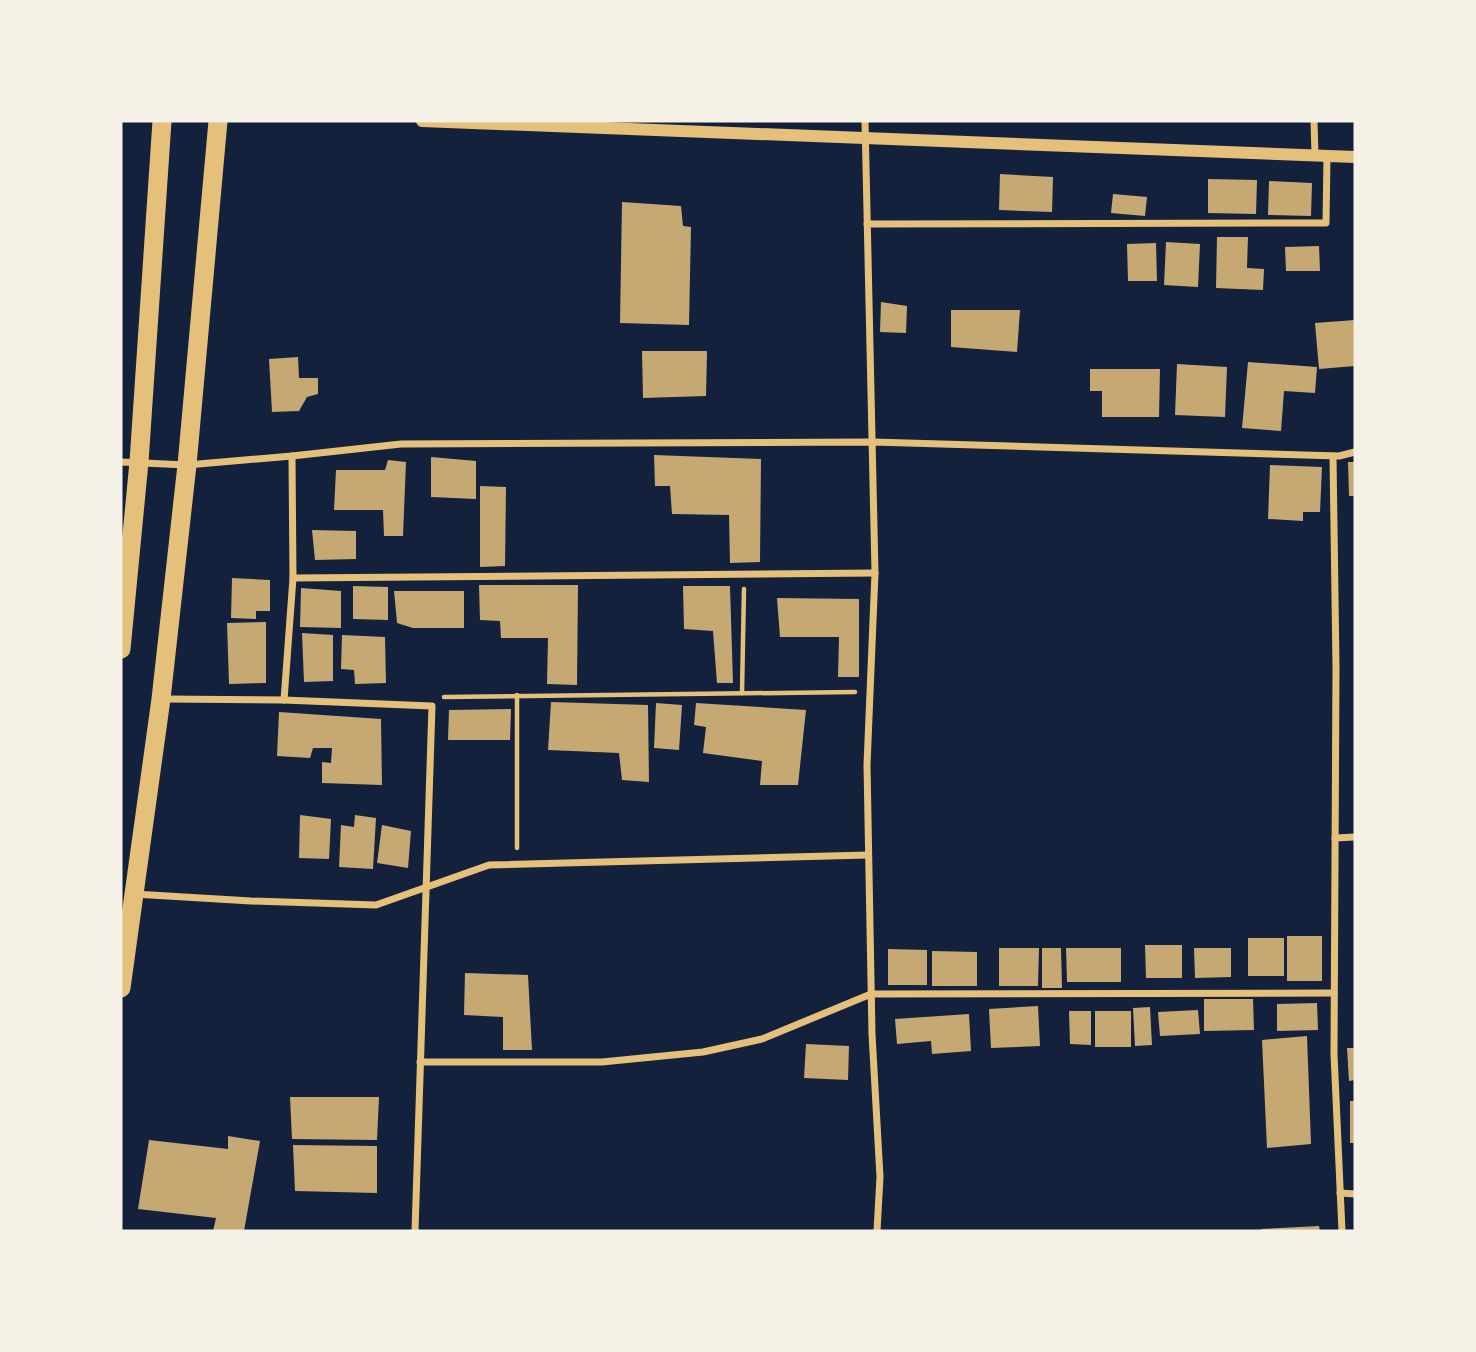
<svg xmlns="http://www.w3.org/2000/svg" width="1476" height="1352" font-family="Helvetica,sans-serif">
	<style>
		.building { fill: #c6a872 }
		.lines { fill: none; stroke-linecap: round; stroke-linejoin: round }
		.path { stroke: #e5c07b; stroke-width: 4.5 }
		.minor { stroke: #e5c07b; stroke-width: 7 }
		.tertiary { stroke: #e5c07b; stroke-width: 12 }
		.trunk { stroke: #e5c07b; stroke-width: 19 }
	</style>
	<rect width="100%" height="100%" fill="#14213d"/>
	<g class="building">
		<polygon points="1000,174 1053,177 1052,212 999,210"/>
		<polygon points="1208,179 1257,180 1256,214 1208,213"/>
		<polygon points="1269,181 1312,183 1311,216 1268,215"/>
		<polygon points="1113,194 1147,197 1145,216 1111,213"/>
		<polygon points="622,202 681,206 683,226 691,227 689,325 620,323"/>
		<polygon points="1217,237 1248,237 1247,268 1264,269 1263,290 1216,288"/>
		<polygon points="1166,242 1200,244 1198,287 1164,285"/>
		<polygon points="1156,243 1157,281 1128,281 1127,244"/>
		<polygon points="1319,246 1320,271 1286,271 1285,247"/>
		<polygon points="881,302 907,306 906,333 880,332"/>
		<polygon points="951,310 1020,310 1017,352 951,347"/>
		<polygon points="1355,320 1355,366 1319,369 1315,323"/>
		<polygon points="642,351 707,351 706,396 643,398"/>
		<polygon points="298,357 299,378 318,378 318,394 307,397 299,411 272,412 269,359"/>
		<polygon points="1248,362 1317,367 1315,393 1284,391 1281,431 1242,428"/>
		<polygon points="1177,364 1227,367 1225,417 1175,415"/>
		<polygon points="1090,369 1160,369 1159,417 1102,417 1102,391 1090,391"/>
		<polygon points="654,455 761,459 760,562 730,563 729,515 672,514 670,486 655,486"/>
		<polygon points="431,457 476,461 476,499 431,497"/>
		<polygon points="388,460 406,462 403,536 384,536 383,510 334,510 336,470 385,470"/>
		<polygon points="1348,462 1355,462 1355,496 1349,496"/>
		<polygon points="1270,465 1322,467 1320,512 1303,512 1303,521 1268,519"/>
		<polygon points="480,486 506,487 505,566 480,567"/>
		<polygon points="312,530 356,531 356,559 315,560"/>
		<polygon points="232,578 270,580 270,611 256,611 256,619 231,618"/>
		<polygon points="479,585 578,585 577,685 547,684 548,638 501,638 500,621 480,620"/>
		<polygon points="353,586 388,587 388,620 353,619"/>
		<polygon points="683,586 730,586 733,683 717,683 713,631 684,629"/>
		<polygon points="301,588 341,591 341,628 300,627"/>
		<polygon points="394,591 464,591 464,628 413,628 397,623"/>
		<polygon points="777,598 859,599 859,677 838,677 839,637 780,637"/>
		<polygon points="266,622 266,683 229,684 227,623"/>
		<polygon points="302,633 333,635 333,681 304,682"/>
		<polygon points="342,635 385,637 386,683 355,684 354,670 341,669"/>
		<polygon points="551,702 648,705 649,782 622,780 619,753 548,750"/>
		<polygon points="656,703 682,705 679,750 654,748"/>
		<polygon points="696,703 806,710 798,785 760,785 762,761 703,753 706,727 694,725"/>
		<polygon points="511,709 510,740 448,740 449,710"/>
		<polygon points="279,712 381,719 382,785 322,783 322,762 331,763 332,748 313,748 310,758 277,756"/>
		<polygon points="300,815 331,819 329,859 299,858"/>
		<polygon points="355,815 376,818 373,869 339,867 341,825 354,827"/>
		<polygon points="382,825 411,831 408,868 377,863"/>
		<rect x="1287" y="936" width="35" height="45"/>
		<rect x="1248" y="938" width="36" height="38"/>
		<polygon points="1145,945 1182,945 1182,978 1146,978"/>
		<polygon points="999,948 1039,948 1038,986 999,986"/>
		<polygon points="1042,948 1061,948 1062,988 1042,988"/>
		<polygon points="1066,948 1121,948 1121,982 1067,982"/>
		<polygon points="1194,948 1231,948 1231,977 1195,978"/>
		<polygon points="888,949 927,950 927,985 888,985"/>
		<polygon points="932,951 977,952 977,986 932,986"/>
		<polygon points="465,973 528,975 532,1050 503,1050 503,1017 464,1015"/>
		<polygon points="1204,999 1253,999 1254,1030 1204,1031"/>
		<polygon points="1317,1003 1318,1030 1277,1031 1277,1004"/>
		<polygon points="1038,1006 1040,1046 991,1048 989,1009"/>
		<polygon points="1150,1007 1152,1045 1135,1046 1133,1008"/>
		<polygon points="1198,1010 1200,1034 1160,1036 1158,1012"/>
		<polygon points="1069,1011 1091,1011 1091,1045 1070,1044"/>
		<rect x="1095" y="1011" width="36" height="36"/>
		<polygon points="969,1014 971,1051 932,1054 931,1041 897,1044 895,1019"/>
		<polygon points="1307,1036 1311,1144 1267,1148 1262,1040"/>
		<polygon points="806,1044 849,1046 848,1080 804,1078"/>
		<polygon points="1347,1048 1355,1048 1355,1080 1349,1081"/>
		<polygon points="290,1097 379,1097 377,1140 292,1139"/>
		<rect x="1350" y="1101" width="5" height="42"/>
		<polygon points="228,1136 260,1141 244,1231 213,1231 216,1218 138,1209 149,1140 228,1149"/>
		<polygon points="293,1145 377,1146 377,1193 295,1191"/>
		<polygon points="1319,1226 1320,1231 1261,1231 1261,1229"/>
	</g>
	<g class="lines">
		<g class="path">
			<polyline points="742,693 744,589"/>
			<polyline points="517,695 517,848"/>
			<polyline points="444,697 855,692"/>
		</g>
		<g class="minor">
			<polyline points="865,121 875,573 867,765 872,1034 880,1177 877,1231"/>
			<polyline points="1314,121 1315,155"/>
			<polyline points="867,224 1326,223 1327,156"/>
			<polyline points="1333,456 1336,667 1334,1054 1342,1231"/>
			<polyline points="121,462 187,465 292,456 401,444 873,442 1339,456 1355,452"/>
			<polyline points="293,578 875,573"/>
			<polyline points="164,699 284,700 432,706 415,1231"/>
			<polyline points="284,700 293,578 292,456"/>
			<polyline points="1335,838 1355,837"/>
			<polyline points="134,894 251,901 376,905 489,865 868,855"/>
			<polyline points="420,1062 602,1062 703,1052 762,1039 871,994 1334,993"/>
			<polyline points="1340,1193 1355,1194"/>
		</g>
		<polyline class="tertiary" points="422,121 1355,157"/>
		<g class="trunk">
			<polyline points="121,649 139,462 162,121"/>
			<polyline points="121,988 161,699 187,465 218,121"/>
		</g>
	</g>
	<rect width="1476" height="1352" fill="none" stroke="#f6f1e7" stroke-width="245"/>
</svg>
